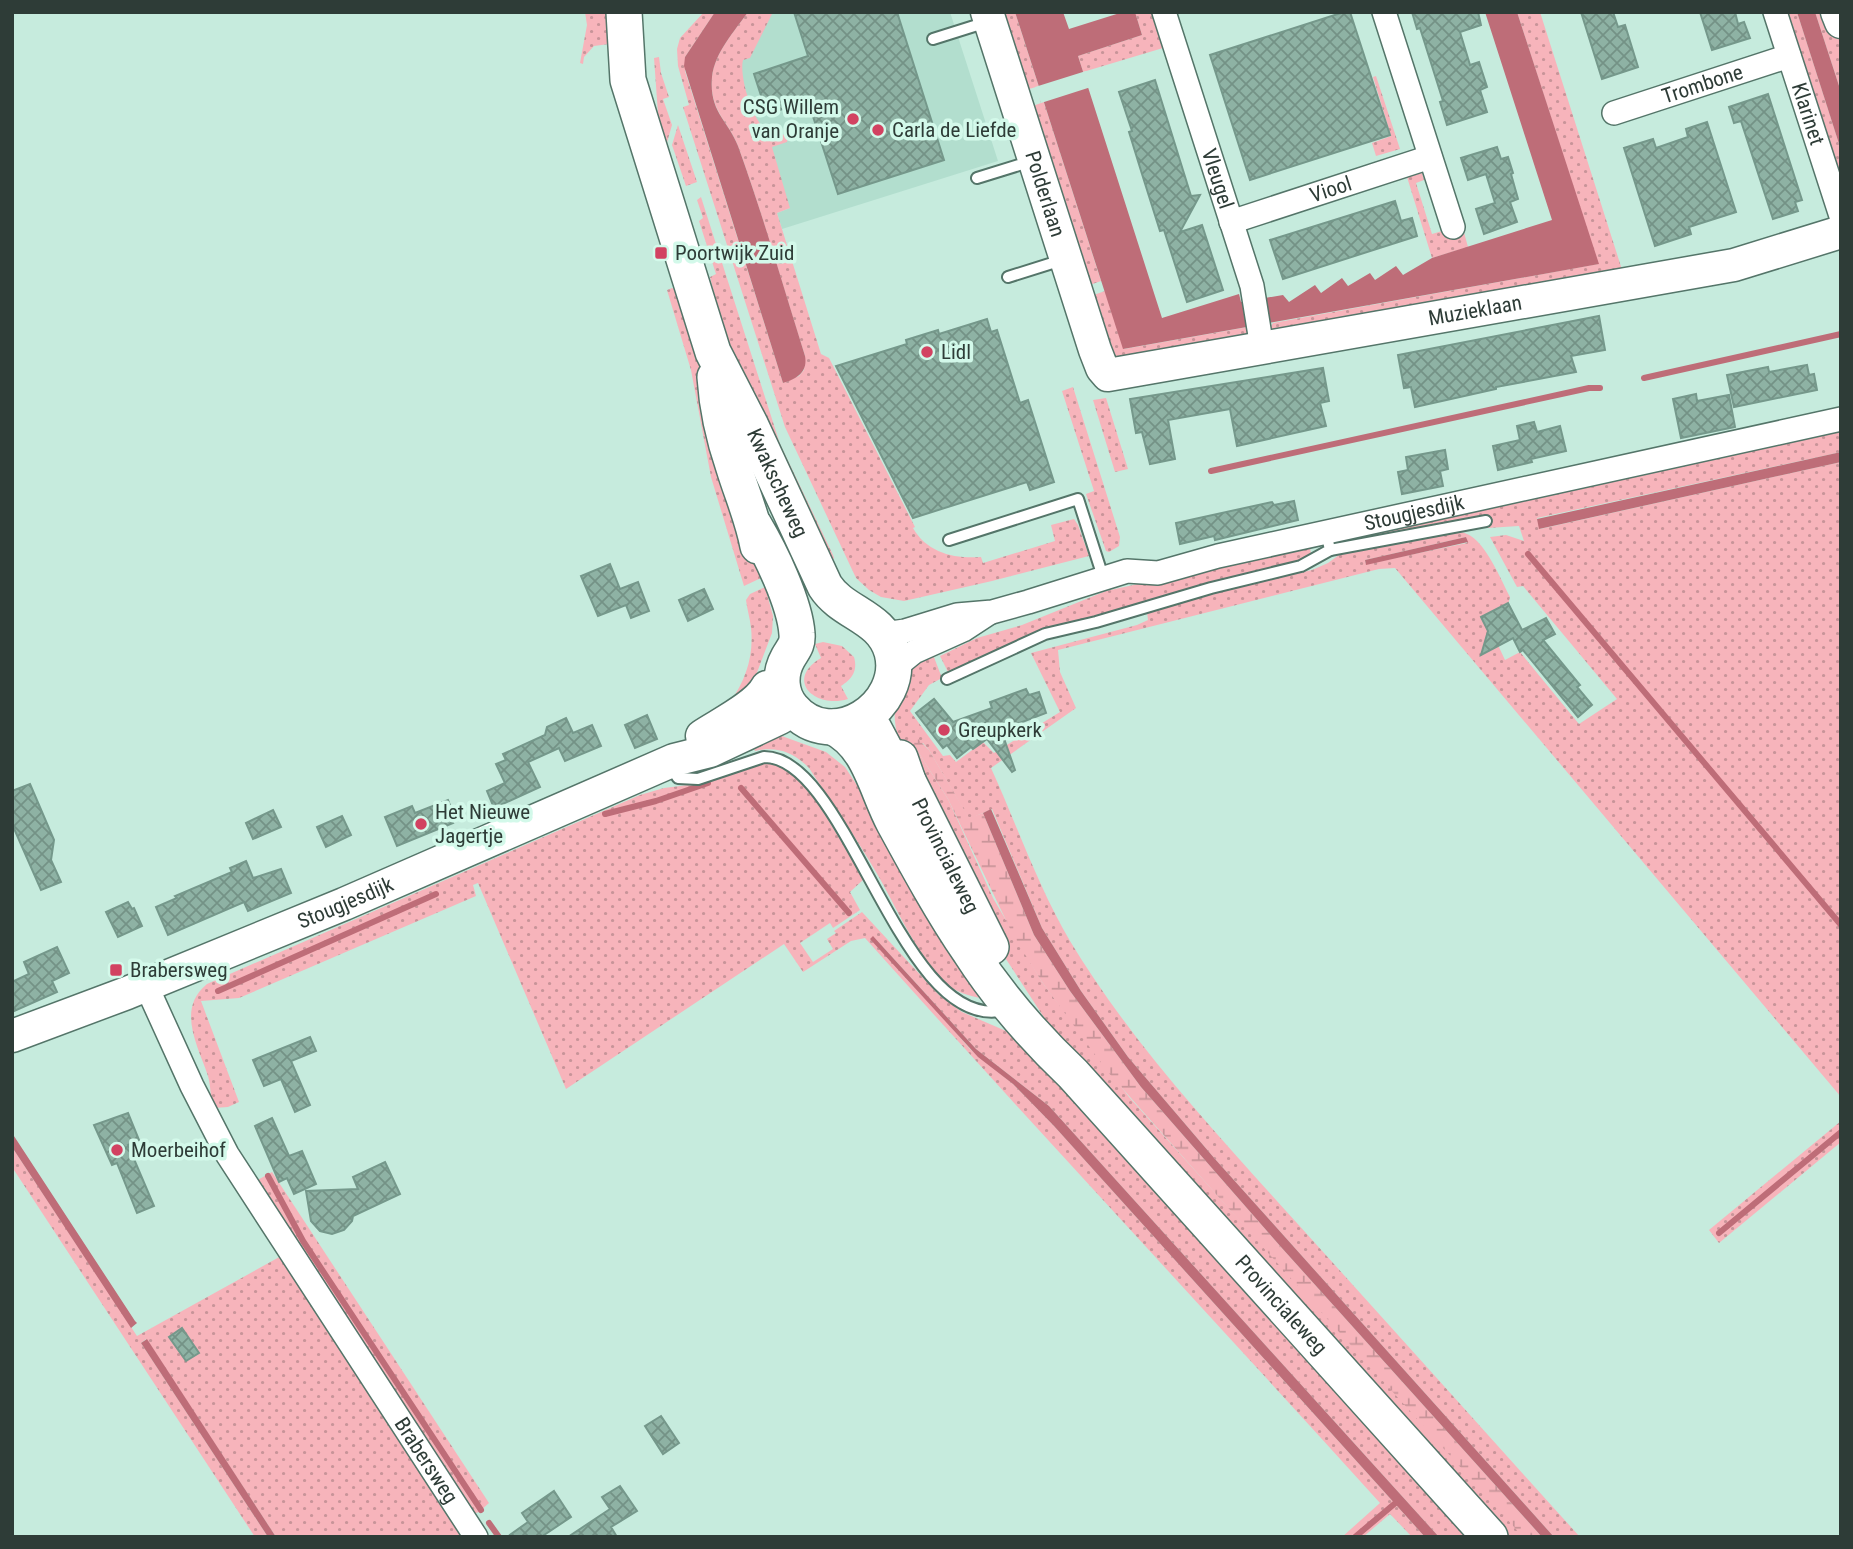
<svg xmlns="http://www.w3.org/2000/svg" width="1853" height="1549" font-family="'Roboto Condensed',sans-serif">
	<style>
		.built { fill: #b2dece }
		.grass { fill: url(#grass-dots); fill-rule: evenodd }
		.wetland { fill: url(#wetland-marsh) }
		.water { fill: #be6d78 }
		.pier { fill: #c6ebdd }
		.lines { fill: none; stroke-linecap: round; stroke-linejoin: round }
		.stream { stroke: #be6d78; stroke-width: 6 }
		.building { fill: url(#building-cross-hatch); stroke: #75988b; stroke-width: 2 }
		.lane-casing { stroke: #547569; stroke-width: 14 }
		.street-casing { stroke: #547569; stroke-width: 26 }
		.secondary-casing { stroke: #547569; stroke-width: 35 }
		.primary-casing { stroke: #547569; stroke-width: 38 }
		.lane { stroke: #fff; stroke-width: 10 }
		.street { stroke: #fff; stroke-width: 23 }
		.secondary { stroke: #fff; stroke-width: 32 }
		.primary { stroke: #fff; stroke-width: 35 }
		.poi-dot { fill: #d24261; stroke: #d3f9ea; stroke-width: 2.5 }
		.labels { text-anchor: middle; stroke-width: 7; stroke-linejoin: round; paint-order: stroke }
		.street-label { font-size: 21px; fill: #2e3c37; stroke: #d3f9ea }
		.poi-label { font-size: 21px; fill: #2e3c37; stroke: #d3f9ea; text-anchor: start }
	</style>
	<defs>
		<pattern id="grass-dots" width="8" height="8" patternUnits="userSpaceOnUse" patternTransform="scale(1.75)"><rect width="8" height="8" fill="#f7b4bb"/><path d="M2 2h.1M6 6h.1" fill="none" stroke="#c89499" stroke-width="1.8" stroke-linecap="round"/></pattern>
		<pattern id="wetland-marsh" width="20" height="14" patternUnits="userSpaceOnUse" patternTransform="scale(1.75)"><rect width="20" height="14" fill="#f7b4bb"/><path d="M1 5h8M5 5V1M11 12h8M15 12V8" fill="none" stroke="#c89499"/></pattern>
		<pattern id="building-cross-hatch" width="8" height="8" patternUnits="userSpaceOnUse" patternTransform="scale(1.75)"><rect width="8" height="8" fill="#8eb2a4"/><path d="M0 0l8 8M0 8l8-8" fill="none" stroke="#749286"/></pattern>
	</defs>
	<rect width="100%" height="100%" fill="#c6ebdd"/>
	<polygon class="built" points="748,12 950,12 998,161 782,229 777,213 790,208 726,127"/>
	<g class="grass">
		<polygon points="585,12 605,12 617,32 617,43 594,46 584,57 583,64 580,63 587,25"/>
		<path d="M704,12h11l-30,45v14l98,312 16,-7 5,-6 1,-14c-22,-69 -42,-141 -67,-210 -10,-26 -29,-35 -26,-69 3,-25 22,-45 36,-65h25l-23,46 -7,2c-4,16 9,59 23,70l7,-3 15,11 -1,4 -15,5 18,61 -13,5 44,141 8,4 86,169 -2,1c14,25 42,31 68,29l2,6 72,-22 -4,-16 23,-6 4,6 11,31 -97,25 -88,20 -23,-4 -12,-7 -13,-12 -71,-151 -102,-320 6,-2 -11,-39 -1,-17 3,-11z"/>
		<polygon points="997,12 1015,12 1101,281 1084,287 1027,108 1041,103 1036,87 1022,91"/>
		<polygon points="1135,12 1152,12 1163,48 1083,72 1078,56 1142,35"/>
		<polygon points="1517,12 1540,12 1624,276 1276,337 1268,330 1273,323 1598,264"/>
		<polygon points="1783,12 1797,12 1841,150 1841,194"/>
		<polygon points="1815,12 1830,12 1841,45 1841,92"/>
		<polygon points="659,57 661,73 669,97 663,99 672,125 666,146 659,127 654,58"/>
		<polygon points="1376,76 1400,149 1376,156 1372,143 1391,136 1373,77"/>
		<polygon points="678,125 697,182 686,186 672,145"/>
		<polygon points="1422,173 1424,180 1416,183 1432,234 1462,225 1468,247 1432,258 1407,177"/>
		<polygon points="701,197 780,444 833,555 834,558 830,563 730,357 710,277 716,274 699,221 703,218 697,200"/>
		<polygon points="672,288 678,290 694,324 739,517 761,578 744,586 711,477 691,370 667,290"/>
		<polygon points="1105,291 1124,349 1248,327 1251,341 1113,360 1088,297"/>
		<polygon points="1073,387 1120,537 1119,546 1109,552 1106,551 1086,494 1094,491 1062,391"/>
		<polygon points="1106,398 1128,469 1115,472 1093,400"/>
		<path d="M1841,430v22l-304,66 3,11 301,-67v635l-446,-529 -16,1 -321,81 2,22 16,36 -85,60c26,57 47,119 79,173 62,103 146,192 226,281 95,105 189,210 284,315h-26l-339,-378 -87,-102 -47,-66 -39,-63 -50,-119 -23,10 -40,-69 -6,-7 -8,4 33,52 45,99 49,84 87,115 395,440h-19l-418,-464 -42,-54 -41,-63 -105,-215c-12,-40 1,-65 33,-89l10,26 -13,7 -19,26 33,45 7,-1 6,7 27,-20 11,11 66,-41 -29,-59 106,-28 11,-5 -1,-8 84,-23 81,-19 16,-7 15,-11 102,-19c7,-1 16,-2 22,1 19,8 34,46 43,63l-12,48 7,15 15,-8 59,72 38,-25 -94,-113 -6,1 -27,-50 16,-2 18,6 -5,-15 -31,2 -2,-10 -130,22 -1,-3zM1466,537l1,6 -101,21 -1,-4z"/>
		<polygon points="1310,546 1311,555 1297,562 1241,575 1141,605 1045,630 949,674 940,656 977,638 1022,625 1106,591"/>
		<path d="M765,587l8,29 -1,17 -19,50 -23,19c16,-22 24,-47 21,-74 -1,-10 -4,-19 -5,-28l4,-6z"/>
		<path d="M823,642l19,4 12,11c4,14 -2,22 -13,29l7,13c-33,10 -64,-19 -27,-41l-6,-14z"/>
		<path d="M779,735l47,17 19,15 25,38 113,193c-14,-1 -29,-7 -39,-16 -28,-28 -48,-76 -68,-110 -21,-36 -45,-70 -67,-104 -16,-16 -32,-22 -54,-17l-5,-13z"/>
		<path d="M768,761l17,4 27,28 52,86 -14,13 10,18 -27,18 -3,-5 -30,20 13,19 20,-13 -6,-10 9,-6 -2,-2 28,-19 77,83 23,17 51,22 461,503h-35l-390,-431 -73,-57 -103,-113 97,113 43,35 41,42 371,411h-13l-22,-23 -27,23h-21l38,-34c-171,-189 -345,-375 -515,-565l-14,3 -48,31 -19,-28 -218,145 -88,-206 -5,2 3,11 -237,102 -38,3 38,101 -11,5 -14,1c-4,-11 -3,-21 -6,-32 -10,-30 -32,-67 -1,-92l433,-189 24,-7 32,-4 62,-22z"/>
		<polygon points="1841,1121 1841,1142 1719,1243 1709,1230"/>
		<polygon points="12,1147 137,1336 283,1255 467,1537 276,1537 146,1339 141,1343 268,1537 255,1537 12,1167"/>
		<polygon points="272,1172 489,1503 479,1512 473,1514 254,1182"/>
	</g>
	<polygon class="wetland" points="918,739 929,750 969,818 983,813 1034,935 1070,991 1141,1087 1281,1247 1542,1537 1523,1537 1269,1254 1107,1071 1042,982 1013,935 948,799 915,747 914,742"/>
	<g class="water">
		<path d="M715,12h33c-14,20 -33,40 -36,65 -3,35 16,43 26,69 25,69 45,140 67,210 3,16 -8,23 -22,27l-99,-317 1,-9z"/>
		<polygon points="1015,12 1063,12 1069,29 1123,12 1135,12 1142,35 1078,56 1162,318 1239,294 1241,302 1283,295 1289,302 1315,285 1321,293 1342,278 1348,286 1370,273 1375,280 1396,266 1403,275 1432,258 1552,220 1485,12 1517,12 1599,264 1123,349"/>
		<polygon points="1797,12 1815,12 1841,92 1841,150"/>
		<polygon points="1841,452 1841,462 1539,529 1537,519"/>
		<polygon points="1466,537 1468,542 1366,565 1365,560"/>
		<polygon points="991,809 1042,928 1081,991 1128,1057 1215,1159 1554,1537 1542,1537 1281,1247 1141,1087 1070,991 1034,935 983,813"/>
		<polygon points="873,936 976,1049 1049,1106 1439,1537 1425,1537 1054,1126 1013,1084 978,1057 870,939"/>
		<polygon points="12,1133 135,1321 137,1323 131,1328 12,1147"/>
		<polygon points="147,1339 276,1537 268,1537 141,1343"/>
	</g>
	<polygon class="pier" points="1086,71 1091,87 1041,103 1035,87"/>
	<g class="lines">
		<g class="stream">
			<polyline points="1644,378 1841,334"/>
			<polyline points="1211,471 1589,388 1600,388"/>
			<polyline points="1528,554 1841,925"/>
			<polyline points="741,788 849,913"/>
			<polyline points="605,814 656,801 708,783"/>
			<polyline points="218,991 436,894"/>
			<polyline points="268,1176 303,1241 481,1510"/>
			<polyline points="1719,1233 1841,1132"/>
			<polyline points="489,1523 499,1537"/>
			<polyline points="1355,1537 1399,1500"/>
		</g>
	</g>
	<g class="building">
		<polygon points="794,12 897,12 944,160 838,194 808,101 767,114 754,74 808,56"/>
		<polygon points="1344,12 1350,12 1390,135 1250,180 1210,55"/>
		<polygon points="1412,12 1478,12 1481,25 1460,32 1470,65 1479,62 1487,87 1480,90 1487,112 1447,125 1440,102 1443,101 1420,28 1417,29"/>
		<polygon points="1581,12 1613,12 1618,27 1625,25 1638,67 1602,79"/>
		<polygon points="1700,12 1735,12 1738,24 1744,22 1750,38 1712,50"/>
		<polygon points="1155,80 1191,196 1200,195 1180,232 1202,225 1223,290 1187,302 1164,230 1160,231 1142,174 1129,132 1132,131 1119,92"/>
		<polygon points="1768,94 1802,200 1795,202 1798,211 1773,219 1741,121 1734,123 1729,107"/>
		<polygon points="1707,122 1736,212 1689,227 1691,234 1655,246 1624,148 1653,139 1656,148 1688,137 1686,129"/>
		<polygon points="1497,147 1501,159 1508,157 1513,173 1511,174 1518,199 1510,202 1517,222 1484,234 1476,209 1495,203 1486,174 1468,180 1461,158"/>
		<polygon points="1395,201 1401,221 1412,218 1417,236 1283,279 1270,240"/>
		<polygon points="1599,316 1605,350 1571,356 1576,372 1496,387 1496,389 1415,407 1411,387 1404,388 1398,355"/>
		<polygon points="987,319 991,332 997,330 1020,403 1028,400 1054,482 1030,490 1027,482 913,518 836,366 907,344 906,340 938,330 939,334"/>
		<polygon points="1807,365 1809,375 1814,374 1817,390 1734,407 1727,375 1768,367 1769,372"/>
		<polygon points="1323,368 1329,401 1320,403 1326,426 1237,446 1230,409 1168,420 1175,459 1150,464 1142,432 1136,433 1130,399"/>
		<polygon points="1696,394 1697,401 1729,395 1735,427 1681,438 1673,399"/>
		<polygon points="1534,422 1537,432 1560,426 1566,451 1531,459 1532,462 1498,470 1493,446 1520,440 1517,426"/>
		<polygon points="1445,450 1448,469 1440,471 1443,486 1402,494 1398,472 1408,470 1406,457"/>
		<polygon points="1294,501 1298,520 1215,540 1214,536 1180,544 1176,523 1272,502 1274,505"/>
		<polygon points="610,564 620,589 638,582 649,611 631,618 626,605 598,616 581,576"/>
		<polygon points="704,589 713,609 688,621 679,600"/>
		<polygon points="1508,603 1522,630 1546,618 1555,634 1543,640 1580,685 1577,687 1592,705 1578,717 1523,650 1520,652 1513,638 1481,655 1488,631 1481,617"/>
		<polygon points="1026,689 1029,695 1039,692 1046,713 1001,730 1015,770 1012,772 987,739 973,749 971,747 957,758 947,745 943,748 916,713 934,699 953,722 992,708 990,702"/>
		<polygon points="647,715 657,739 635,748 625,725"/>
		<polygon points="566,718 573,733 592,725 601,746 565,761 559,748 528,762 540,787 494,808 487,791 505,783 496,764 506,760 503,754 545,735 547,727"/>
		<polygon points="30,784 54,840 51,860 61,882 41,890 12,824 12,791"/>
		<polygon points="448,800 455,818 451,820 453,823 397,846 385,817 412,806 415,813"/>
		<polygon points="273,810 281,827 253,839 246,823"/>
		<polygon points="342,816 351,835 326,847 317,827"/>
		<polygon points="246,861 253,878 281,869 291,893 248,911 244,902 168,935 156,907 177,898 175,896 232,872 230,868"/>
		<polygon points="128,902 132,909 134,908 142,926 118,937 106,912"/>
		<polygon points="57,947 69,973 52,981 57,992 12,1012 12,982 29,974 24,962"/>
		<polygon points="310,1037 316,1051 291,1061 310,1105 295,1112 281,1079 264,1086 253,1060"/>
		<polygon points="128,1113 139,1140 128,1145 154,1206 137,1213 117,1163 112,1165 94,1125"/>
		<polygon points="272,1118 289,1156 302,1151 316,1184 294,1194 287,1178 279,1182 255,1126"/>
		<polygon points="385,1162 400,1194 353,1216 352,1221 344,1230 332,1234 320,1231 311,1221 306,1191 358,1189 353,1177"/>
		<polygon points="182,1328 199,1353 186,1361 169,1337"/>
		<polygon points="661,1416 679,1443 663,1454 645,1426"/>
		<polygon points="620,1486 637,1511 611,1527 617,1537 568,1537 610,1509 602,1497"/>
		<polygon points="554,1491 571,1517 541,1537 507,1537 528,1522 522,1513"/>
	</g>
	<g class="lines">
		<defs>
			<g id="lane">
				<polyline points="933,39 987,22"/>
				<polyline points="977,178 1032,161"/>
				<polyline points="1008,277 1062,260"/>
				<polyline points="949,540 1078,499 1104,580"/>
				<polyline points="1330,550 1486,521"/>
				<polyline points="947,679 1045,634 1096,622 1211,588 1301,566 1330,550 1326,532"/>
				<path d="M670,766l8,12 20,1 66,-22c85,-1 137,279 241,253"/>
			</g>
			<g id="street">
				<path id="s1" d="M1164,12l88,274 10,62"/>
				<polyline points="1384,12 1453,227"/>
				<path id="s2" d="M1775,12l66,204"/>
				<path id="s3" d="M1614,113l175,-57"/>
				<path id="s4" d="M1231,222l199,-65"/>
				<path id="s5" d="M884,634l21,-3 52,-16 35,-3 36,-10 99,-31 31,2 60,-17 623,-137"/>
				<polyline points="893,669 914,652 963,630 989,613"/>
				<path id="s6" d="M146,985l46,101 35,68 249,383"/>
			</g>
			<g id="secondary">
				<path id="s7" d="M987,12l108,338 7,18 6,7 626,-110 107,-33"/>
				<polyline points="1837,12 1841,22"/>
				<path d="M702,736c18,-12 55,-30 65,-49"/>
				<path id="s8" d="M12,1036l115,-43 217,-89 330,-144 36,-9 70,-33"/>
			</g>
			<g id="primary">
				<path id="s9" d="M624,12l4,68 85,272 38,74 74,160c18,28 57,30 67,66 14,54 -60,103 -100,56 -12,-14 -13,-34 -4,-50 5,-9 10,-13 9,-24 -2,-31 -27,-82 -43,-109"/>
				<path d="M715,377c2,31 9,62 19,91 8,26 19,51 24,78"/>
				<path id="s10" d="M833,727c37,18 43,63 61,96 24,44 48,88 76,129 29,45 64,85 103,122l417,463"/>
				<polyline points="874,729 890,759 908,781"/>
				<path id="s11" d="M900,758l8,23 83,166"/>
			</g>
		</defs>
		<use href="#lane" class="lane-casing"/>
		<use href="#street" class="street-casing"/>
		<use href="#secondary" class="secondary-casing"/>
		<use href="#primary" class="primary-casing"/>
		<use href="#lane" class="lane"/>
		<use href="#street" class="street"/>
		<use href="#secondary" class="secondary"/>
		<use href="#primary" class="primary"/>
	</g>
	<g class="poi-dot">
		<circle cx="853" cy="119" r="7"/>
		<circle cx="878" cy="130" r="7"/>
		<rect x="654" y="246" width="14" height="14" rx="3.5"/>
		<circle cx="927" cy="352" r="7"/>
		<circle cx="944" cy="730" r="7"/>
		<circle cx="421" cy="824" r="7"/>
		<rect x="109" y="963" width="14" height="14" rx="3.5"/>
		<circle cx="117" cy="1150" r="7"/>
	</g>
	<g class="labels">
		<g class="street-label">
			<text dy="7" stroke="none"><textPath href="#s3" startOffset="93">Trombone</textPath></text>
			<text dy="7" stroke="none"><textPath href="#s2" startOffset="107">Klarinet</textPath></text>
			<text dy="7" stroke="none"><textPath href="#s1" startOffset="175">Vleugel</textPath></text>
			<text dy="7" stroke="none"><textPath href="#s4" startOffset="105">Viool</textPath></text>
			<text dy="7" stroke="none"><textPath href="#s7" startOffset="191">Polderlaan</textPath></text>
			<text dy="7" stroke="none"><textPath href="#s7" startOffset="756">Muzieklaan</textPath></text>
			<text dy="7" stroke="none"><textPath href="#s9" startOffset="499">Kwakscheweg</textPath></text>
			<text dy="7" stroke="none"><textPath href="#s5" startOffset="546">Stougjesdijk</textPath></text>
			<text dy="7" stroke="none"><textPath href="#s11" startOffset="108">Provincialeweg</textPath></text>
			<text dy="7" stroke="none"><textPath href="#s8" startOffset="359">Stougjesdijk</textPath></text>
			<text dy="7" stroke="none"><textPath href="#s10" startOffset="737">Provincialeweg</textPath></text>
			<text dy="7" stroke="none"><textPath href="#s6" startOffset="553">Brabersweg</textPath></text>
		</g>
		<g class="poi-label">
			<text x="839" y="114" text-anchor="end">CSG Willem<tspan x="839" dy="24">van Oranje</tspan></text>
			<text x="892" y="137">Carla de Liefde</text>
			<text x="675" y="260">Poortwijk Zuid</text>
			<text x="941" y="359">Lidl</text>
			<text x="958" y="737">Greupkerk</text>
			<text x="435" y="819">Het Nieuwe<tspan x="435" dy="24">Jagertje</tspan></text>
			<text x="130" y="977">Brabersweg</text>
			<text x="131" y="1157">Moerbeihof</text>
		</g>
	</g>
	<rect width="1853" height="1549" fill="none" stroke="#2e3c37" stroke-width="28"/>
</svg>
